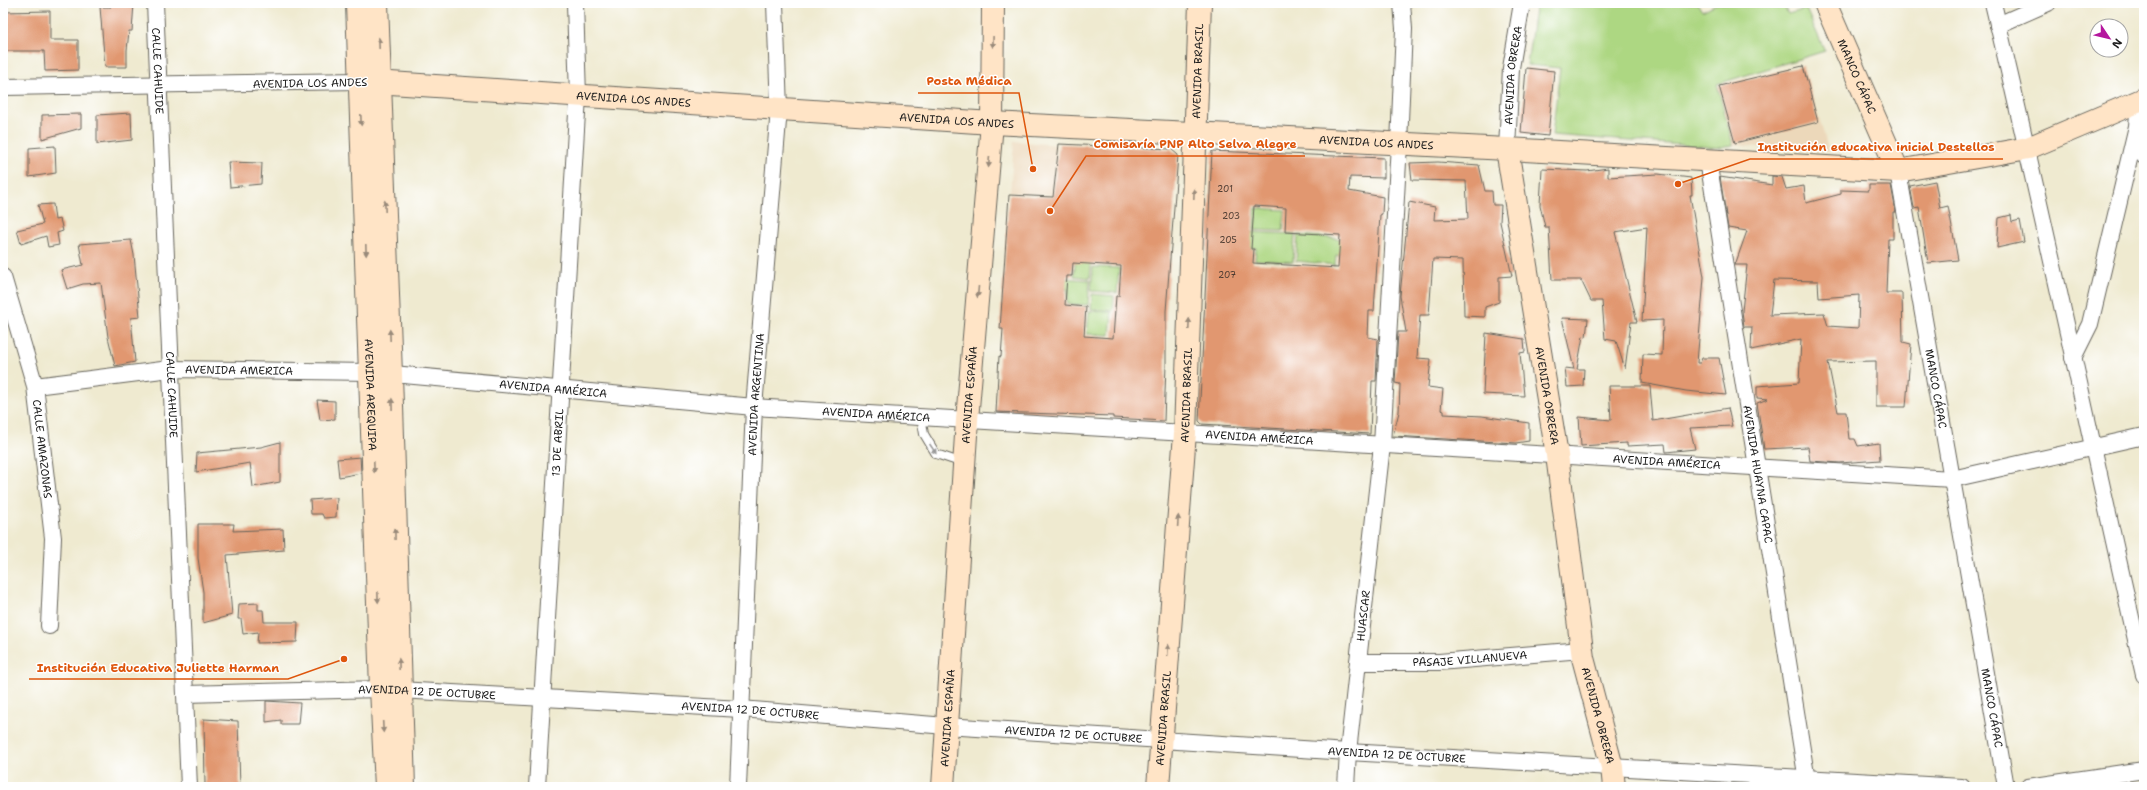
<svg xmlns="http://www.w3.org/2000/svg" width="2147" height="790" font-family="'Shantell Sans',sans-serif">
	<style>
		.built { fill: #ecd8ba }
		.green { fill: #add782; stroke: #647a4f }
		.building { fill: #e19770; fill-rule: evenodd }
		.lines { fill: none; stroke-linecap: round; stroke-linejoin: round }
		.lane-casing { stroke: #66645b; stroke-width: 10 }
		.street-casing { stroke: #66645b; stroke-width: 18 }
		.secondary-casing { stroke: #66645b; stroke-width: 24 }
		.lane { stroke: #fff; stroke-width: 8 }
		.street { stroke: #fff; stroke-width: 16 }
		.secondary { stroke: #ffe4c6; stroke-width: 22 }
		.oneway { fill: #998a7a }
		.oneway2 { fill: #999 }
		.labels { text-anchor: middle; stroke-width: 3; stroke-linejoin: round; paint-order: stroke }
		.number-label { font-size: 9px; fill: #4d3b31 }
		.street-label { font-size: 11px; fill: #1c1c1c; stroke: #fff }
		.leader { fill: none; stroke: #de560d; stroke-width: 1.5 }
		.callout-dot { fill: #de560d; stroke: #fff; stroke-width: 1.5 }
		.callout-label { font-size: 12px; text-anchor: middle; font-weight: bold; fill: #de560d; stroke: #fff; stroke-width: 3; stroke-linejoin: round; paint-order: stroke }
	</style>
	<rect width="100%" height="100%" fill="#fff"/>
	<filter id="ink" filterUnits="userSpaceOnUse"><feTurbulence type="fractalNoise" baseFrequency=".025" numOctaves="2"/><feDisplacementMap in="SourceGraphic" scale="8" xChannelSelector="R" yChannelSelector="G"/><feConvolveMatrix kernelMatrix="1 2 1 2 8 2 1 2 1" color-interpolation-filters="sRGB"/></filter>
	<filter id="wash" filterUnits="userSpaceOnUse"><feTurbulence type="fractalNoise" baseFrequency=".012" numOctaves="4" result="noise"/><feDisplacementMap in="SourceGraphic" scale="16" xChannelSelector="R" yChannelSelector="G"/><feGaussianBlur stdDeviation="0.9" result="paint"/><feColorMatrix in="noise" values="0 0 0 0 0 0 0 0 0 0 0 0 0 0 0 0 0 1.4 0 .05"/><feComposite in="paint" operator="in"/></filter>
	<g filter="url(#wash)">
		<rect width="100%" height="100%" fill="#efead0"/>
		<g class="built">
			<polygon points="1804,66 1829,152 1734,145 1718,86"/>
			<polygon points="1014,141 1057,145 1052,195 1010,193"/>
		</g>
		<g class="green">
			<polygon points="1536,3 1697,3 1702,11 1718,3 1783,3 1788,14 1806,9 1825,51 1717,84 1733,145 1722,148 1552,135 1560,68 1527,65"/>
			<polygon points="1256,208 1285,210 1283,231 1254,230"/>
			<polygon points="1250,232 1295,234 1293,262 1255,260 1256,248 1249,248"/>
			<polygon points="1298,235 1346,239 1344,256 1336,255 1335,265 1296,261"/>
			<polygon points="1076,253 1092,254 1090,278 1074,276"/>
			<polygon points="1093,267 1119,268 1117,293 1091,291"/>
			<polygon points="1061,278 1090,280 1088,305 1067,304 1068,289 1060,289"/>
			<polygon points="1092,294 1114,296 1113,311 1091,309"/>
			<polygon points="1089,311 1112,312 1110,335 1087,334"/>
		</g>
		<g id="blocks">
			<g class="building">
				<polygon points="108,3 134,3 132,31 129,31 127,50 127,67 105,67 100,7 111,7"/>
				<polygon points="50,11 50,40 78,40 78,70 45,71 44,51 3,51 3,12"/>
				<polygon points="1803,66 1818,122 1735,143 1719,86"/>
				<polygon points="1526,68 1554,71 1548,136 1521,133"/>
				<polygon points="131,113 132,140 97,144 97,115"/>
				<polygon points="81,114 81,128 42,139 42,115"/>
				<path d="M1059,144l112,5 7,6 -12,156v54l-2,56 -51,-3v-2l-117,-4 3,-56 2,1 2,-28h-3l9,-134 44,2zM1073,263l48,3 -2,30h-3l-3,42 -29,-2 2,-29 -21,-2 2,-29h5z"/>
				<polygon points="55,146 56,173 29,177 29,148"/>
				<path d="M1212,151l172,7v20l-34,-1 -1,14 34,6 -1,17 -2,1 -6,96h-5l-1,26 10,2 -2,42h-4l-2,53 -168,-10 -3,-3zM1254,206l32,2 -1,24 55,3 -2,33 -85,-5 1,-14h-3z"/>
				<polygon points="228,162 262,163 261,184 230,187"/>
				<polygon points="1438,162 1479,165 1485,191 1492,191 1493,205 1501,205 1500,222 1512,276 1499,277 1499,302 1485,307 1485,317 1464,316 1463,260 1433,259 1429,315 1420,315 1417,358 1431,359 1428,387 1443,389 1441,410 1444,411 1444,414 1482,416 1529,423 1529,441 1516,443 1393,436 1399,412 1400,384 1395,383 1398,332 1406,332 1400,296 1409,202 1435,207 1434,220 1468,219 1466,181 1412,180 1410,163"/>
				<polygon points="1608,168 1608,177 1658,174 1691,178 1692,195 1690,195 1704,277 1697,363 1700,363 1702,358 1719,358 1726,395 1686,391 1642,383 1643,354 1662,355 1663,320 1642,321 1647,227 1615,232 1637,322 1631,322 1625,369 1616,341 1605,339 1602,301 1591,301 1581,280 1552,280 1549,227 1545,227 1540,205 1542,169 1587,171"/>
				<path d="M1772,176l10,1 4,12 18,-3 2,17 35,-9v-4l28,1v-6h22l5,27h-3v27h-5l-2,54h16l1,49 8,2 -5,63h-30v-46l-48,1 10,50h8l3,27h6l3,7 21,-3 1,17 -40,3 -30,-2 -2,-14 -44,2 -7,-46 11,-4 -11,-1v-12l42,-3 2,-44 -50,11 1,-23h-8l-2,-16 5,-46h-12l12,-34 -19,-3 -8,-51 52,8zM1774,280l44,1 1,17 40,-3 -1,33 -30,-2 -4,-13 -54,2z"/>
				<polygon points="1935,181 1940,208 1948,206 1958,260 1928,263 1919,207 1914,208 1910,186"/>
				<polygon points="53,204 55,220 60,219 63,231 57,233 59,245 48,247 46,236 21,244 17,230 43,224 38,205"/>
				<polygon points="2011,215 2012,222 2020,220 2024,242 1997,248 1999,218"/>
				<polygon points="131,240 134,255 140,317 131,318 135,362 115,366 108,337 101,283 83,284 67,289 61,270 83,265 79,244"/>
				<polygon points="1562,318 1588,319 1586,337 1583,336 1577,369 1584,369 1583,386 1567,387 1565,368 1574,369"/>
				<polygon points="1486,333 1524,339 1525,352 1520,353 1524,396 1483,394"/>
				<polygon points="1609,386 1650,386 1653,421 1728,408 1732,426 1690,428 1695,449 1666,452 1665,444 1627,446 1627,443 1581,446 1579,417 1611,420"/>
				<polygon points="317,400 335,401 335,419 320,420"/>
				<polygon points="280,442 280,482 253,487 250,463 196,472 197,453 261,447"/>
				<polygon points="360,457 361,473 339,477 337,459"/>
				<polygon points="337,498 336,517 324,518 322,514 311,514 310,500"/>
				<polygon points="198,524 234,524 233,531 283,529 284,550 227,555 232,615 203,623 203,592 198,558"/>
				<polygon points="258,603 258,610 263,610 264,622 298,622 297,642 257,643 258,632 243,634 241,619 238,619 239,604"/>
				<polygon points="266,701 300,703 298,724 281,724 281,720 266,722"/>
				<polygon points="204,719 238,721 240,787 205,787"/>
			</g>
		</g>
	</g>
	<g filter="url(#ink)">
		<use href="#blocks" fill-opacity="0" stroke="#66645b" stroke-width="1"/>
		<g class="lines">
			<defs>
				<polyline id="lane" points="921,417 924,434 936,454 963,463"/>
				<g id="street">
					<path id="s1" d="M155,3l34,784"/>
					<path d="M1993,3c53,223 100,448 151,672"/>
					<polyline points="1998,25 2048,3"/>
					<polyline points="3,87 360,81"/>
					<polyline points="2138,130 2144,156"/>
					<path id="s2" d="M1507,149l4,-81 11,-65"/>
					<path id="s3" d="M1708,160l100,627"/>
					<path id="s4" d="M1898,171l108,616"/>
					<path id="s5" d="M3,277l32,109 18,152 -4,88"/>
					<polyline points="2073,358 2090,324 2137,126 2139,101"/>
					<path id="s6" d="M35,386l135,-17 201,3 383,35 1198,72 192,-43"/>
					<path id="s7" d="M1358,662h81l143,-12"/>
					<path id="s8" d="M185,694l196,-5 163,9 197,11 205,17 402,26 614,35"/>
					<path id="s9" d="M537,787l41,-691 -3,-93"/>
					<path id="s10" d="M738,787l16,-380 25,-298 -4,-106"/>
					<path id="s11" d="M1346,787l2,-35 34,-307 17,-301 5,-115 -2,-26"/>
					<polyline points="2028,787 2144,770"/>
				</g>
				<g id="secondary">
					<path id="s12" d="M357,3l24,686 5,98"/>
					<polyline points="377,3 391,374 404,787"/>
					<path id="s13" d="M1825,3l73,168"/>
					<path id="s14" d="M360,81l632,42 515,26 391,22 130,-23 116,-49"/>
					<path id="s15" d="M1507,149l50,306 26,203 29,109 2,20"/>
					<path id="s16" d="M943,787l24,-367 25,-297 1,-120"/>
					<path id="s17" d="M1158,787l27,-354 15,-430"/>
				</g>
			</defs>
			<use href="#lane" class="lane-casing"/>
			<use href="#street" class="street-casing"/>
			<use href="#secondary" class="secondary-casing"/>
			<use href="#lane" class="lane"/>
			<use href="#street" class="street"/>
			<use href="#secondary" class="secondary"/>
		</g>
		<defs><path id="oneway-solid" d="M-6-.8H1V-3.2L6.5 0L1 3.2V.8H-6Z"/></defs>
		<g class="oneway">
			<use href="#oneway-solid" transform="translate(993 42) rotate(91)"/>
			<use href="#oneway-solid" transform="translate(379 43) rotate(-92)"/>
			<use href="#oneway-solid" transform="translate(361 120) rotate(88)"/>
			<use href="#oneway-solid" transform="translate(989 162) rotate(95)"/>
			<use href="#oneway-solid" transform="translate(1194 194) rotate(-88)"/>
			<use href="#oneway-solid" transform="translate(385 206) rotate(-92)"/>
			<use href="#oneway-solid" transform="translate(366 250) rotate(88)"/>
			<use href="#oneway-solid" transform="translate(978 292) rotate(95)"/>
			<use href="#oneway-solid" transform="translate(1189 324) rotate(-88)"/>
			<use href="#oneway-solid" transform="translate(390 335) rotate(-92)"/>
			<use href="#oneway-solid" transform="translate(392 404) rotate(-91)"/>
			<use href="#oneway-solid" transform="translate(374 467) rotate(88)"/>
			<use href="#oneway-solid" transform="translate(1178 521) rotate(-86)"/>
			<use href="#oneway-solid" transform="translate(395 534) rotate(-91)"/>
			<use href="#oneway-solid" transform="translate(378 597) rotate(88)"/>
			<use href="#oneway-solid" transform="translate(1168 650) rotate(-86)"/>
			<use href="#oneway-solid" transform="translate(399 664) rotate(-92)"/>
			<use href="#oneway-solid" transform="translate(383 727) rotate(87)"/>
		</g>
		<use class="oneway2" href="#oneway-solid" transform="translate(933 449) rotate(56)"/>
	</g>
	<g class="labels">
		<g class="number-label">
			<text x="1225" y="192">201</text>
			<text x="1231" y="219">203</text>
			<text x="1228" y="243">205</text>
			<text x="1227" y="278">207</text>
		</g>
		<g class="street-label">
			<text dy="4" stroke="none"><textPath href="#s1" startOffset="68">CALLE CAHUIDE</textPath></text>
			<text dy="4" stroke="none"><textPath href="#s17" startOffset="717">AVENIDA BRASIL</textPath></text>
			<text dy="4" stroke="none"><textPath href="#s2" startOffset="74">AVENIDA OBRERA</textPath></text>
			<text dy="4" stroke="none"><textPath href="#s13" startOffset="80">MANCO CÁPAC</textPath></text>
			<text transform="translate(310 83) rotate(-1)" y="4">AVENIDA LOS ANDES</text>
			<text dy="4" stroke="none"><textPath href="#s14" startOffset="274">AVENIDA LOS ANDES</textPath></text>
			<text dy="4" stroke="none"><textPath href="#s14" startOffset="598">AVENIDA LOS ANDES</textPath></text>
			<text dy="4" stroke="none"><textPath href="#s14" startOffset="1018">AVENIDA LOS ANDES</textPath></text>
			<text dy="4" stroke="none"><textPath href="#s6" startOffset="205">AVENIDA AMERICA</textPath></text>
			<text dy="4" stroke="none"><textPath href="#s6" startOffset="520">AVENIDA AMÉRICA</textPath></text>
			<text dy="4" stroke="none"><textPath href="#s4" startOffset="221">MANCO CÁPAC</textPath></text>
			<text dy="4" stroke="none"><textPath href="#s1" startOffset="392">CALLE CAHUIDE</textPath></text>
			<text dy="4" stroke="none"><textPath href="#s12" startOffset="392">AVENIDA AREQUIPA</textPath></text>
			<text dy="4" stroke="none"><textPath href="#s10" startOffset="393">AVENIDA ARGENTINA</textPath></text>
			<text dy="4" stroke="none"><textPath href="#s16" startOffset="393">AVENIDA ESPAÑA</textPath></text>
			<text dy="4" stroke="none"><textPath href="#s17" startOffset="393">AVENIDA BRASIL</textPath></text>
			<text dy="4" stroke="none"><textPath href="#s15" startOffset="250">AVENIDA OBRERA</textPath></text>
			<text dy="4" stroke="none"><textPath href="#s6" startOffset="844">AVENIDA AMÉRICA</textPath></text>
			<text dy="4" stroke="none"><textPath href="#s6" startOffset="1228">AVENIDA AMÉRICA</textPath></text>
			<text dy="4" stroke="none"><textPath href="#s9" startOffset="345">13 DE ABRIL</textPath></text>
			<text dy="4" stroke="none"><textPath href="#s5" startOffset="177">CALLE AMAZONAS</textPath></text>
			<text dy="4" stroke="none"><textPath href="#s6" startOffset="1636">AVENIDA AMÉRICA</textPath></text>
			<text dy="4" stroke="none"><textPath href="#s3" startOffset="318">AVENIDA HUAYNA CAPAC</textPath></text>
			<text dy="4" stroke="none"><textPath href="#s11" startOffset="172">HUASCAR</textPath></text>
			<text dy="4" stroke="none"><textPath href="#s7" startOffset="112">PASAJE VILLANUEVA</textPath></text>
			<text dy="4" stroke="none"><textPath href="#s8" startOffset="242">AVENIDA 12 DE OCTUBRE</textPath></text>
			<text dy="4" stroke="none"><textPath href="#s4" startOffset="545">MANCO CÁPAC</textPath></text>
			<text dy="4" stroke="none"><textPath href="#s8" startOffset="566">AVENIDA 12 DE OCTUBRE</textPath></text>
			<text dy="4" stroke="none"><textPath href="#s15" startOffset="574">AVENIDA OBRERA</textPath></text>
			<text dy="4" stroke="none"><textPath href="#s16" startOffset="69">AVENIDA ESPAÑA</textPath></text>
			<text dy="4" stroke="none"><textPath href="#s17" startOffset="69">AVENIDA BRASIL</textPath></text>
			<text dy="4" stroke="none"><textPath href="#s8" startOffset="890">AVENIDA 12 DE OCTUBRE</textPath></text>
			<text dy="4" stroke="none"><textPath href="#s8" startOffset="1214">AVENIDA 12 DE OCTUBRE</textPath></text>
		</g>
	</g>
	<path class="leader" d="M1033 169L1019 93H918M1050 211L1086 156H1305M1678 184L1750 159H2003M344 659L288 679H29"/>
	<g class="callout-dot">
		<circle cx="1033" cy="169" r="4"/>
		<circle cx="1050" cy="211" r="4"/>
		<circle cx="1678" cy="184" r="4"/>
		<circle cx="344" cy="659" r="4"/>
	</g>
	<g class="callout-label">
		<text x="969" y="85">Posta Médica</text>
		<text x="1195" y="148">Comisaría PNP Alto Selva Alegre</text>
		<text x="1876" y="151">Institución educativa inicial Destellos</text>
		<text x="158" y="672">Institución Educativa Juliette Harman</text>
	</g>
	<rect width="2147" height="790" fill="none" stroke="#fff" stroke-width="16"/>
	<g transform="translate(2109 38) rotate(125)"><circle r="19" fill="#ffffff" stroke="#a4a4a4"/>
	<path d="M0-3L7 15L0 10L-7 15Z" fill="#b5179e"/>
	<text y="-6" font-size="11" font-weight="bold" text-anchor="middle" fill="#1c1c1c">N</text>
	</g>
</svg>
